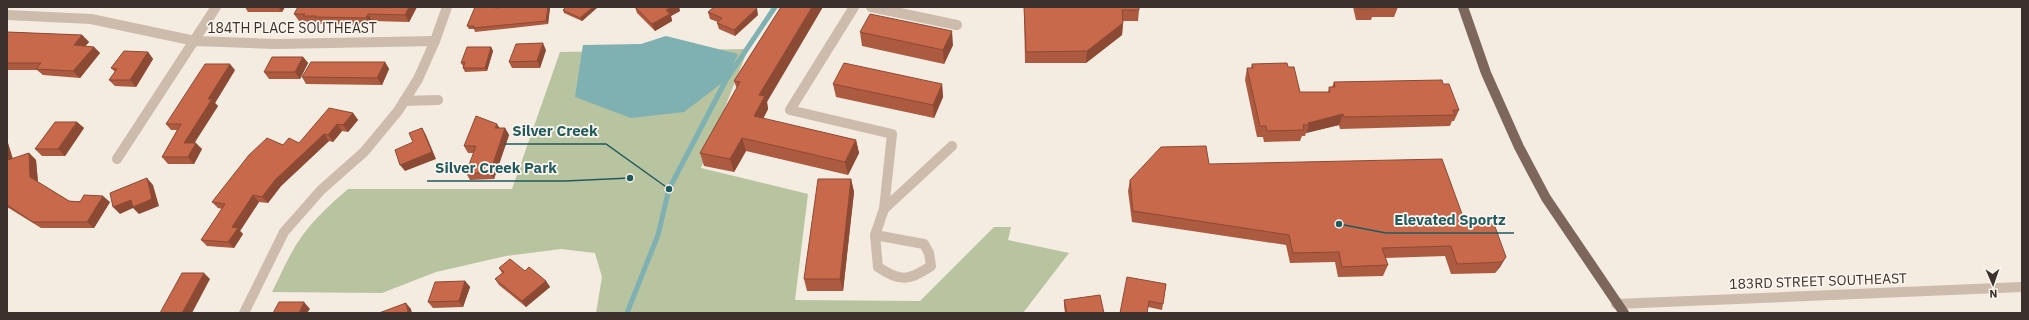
<svg xmlns="http://www.w3.org/2000/svg" width="2029" height="320" font-family="'IBM Plex Sans',sans-serif">
	<style>
		.green { fill: #b8c4a0 }
		.water { fill: #7fb0b2 }
		.lines { fill: none; stroke-linecap: round; stroke-linejoin: round }
		.stream { stroke: #7fb0b2; stroke-width: 5 }
		.minor { stroke: #cdbbac; stroke-width: 10 }
		.major { stroke: #7d675c; stroke-width: 10 }
		.wall { fill: #ac5a40 }
		.shaded-wall { fill: #8c4a34 }
		.building { fill: #c8694b; stroke: #8c4a34 }
		.labels { text-anchor: middle; stroke-width: 3.5; stroke-linejoin: round; paint-order: stroke }
		.street-label { font-size: 14px; fill: #3b302b; stroke: #fbf5ee }
		.leader { fill: none; stroke: #1f5a5e; stroke-width: 1.5 }
		.callout-dot { fill: #1f5a5e; stroke: #fbf5ee; stroke-width: 1.5 }
		.callout-label { font-size: 15px; text-anchor: middle; font-weight: bold; fill: #1f5a5e; stroke: #fbf5ee; stroke-width: 3.5; stroke-linejoin: round; paint-order: stroke }
	</style>
	<rect width="100%" height="100%" fill="#f4ebe1"/>
	<path class="green" d="M748,49l-47,119 107,26 -13,106 125,1 74,-74h17l-3,13 61,13 -46,60h-427l6,-36 -7,-24 -34,-4 -55,7 -70,16 -54,21 -110,-1c8,-16 15,-32 24,-47 14,-22 32,-39 52,-56h164l48,-137z"/>
	<polygon class="water" points="666,36 738,54 726,80 684,112 631,118 575,97 583,45 641,44"/>
	<g class="lines">
		<polyline class="stream" points="627,313 658,235 669,189 726,80 775,7"/>
		<g class="minor">
			<polyline points="854,7 790,110 892,134 884,209 875,235"/>
			<polyline points="871,7 957,25"/>
			<polyline points="7,15 91,19 195,41 276,44 435,41"/>
			<polyline points="404,101 438,100"/>
			<polyline points="117,159 216,7"/>
			<polyline points="884,209 952,146"/>
			<path d="M875,235l49,9 5,9 2,13c-22,15 -31,16 -53,1z"/>
			<polyline points="1616,304 2022,287"/>
			<polyline points="244,313 284,232 321,190 364,152 398,111 418,79 435,41 447,7"/>
		</g>
		<polyline class="major" points="1463,7 1486,73 1519,147 1546,198 1624,313"/>
	</g>
	<g class="wall">
		<polygon points="245,7 285,7 282,12 248,12"/>
		<polygon points="298,7 417,7 409,22 372,21 370,25 320,24 319,23 308,23 306,21 299,21 294,14"/>
		<polygon points="475,7 498,7 498,8 509,7 550,7 550,8 548,24 475,32 474,29 469,29 467,26"/>
		<polygon points="566,7 598,7 582,21 564,13 563,10"/>
		<polygon points="635,7 679,7 680,11 671,16 672,21 655,31 637,13"/>
		<polygon points="781,7 767,102 768,109 763,119 856,140 859,153 848,175 746,151 734,172 704,166 700,153 737,89 734,81"/>
		<polygon points="1024,7 1139,7 1139,10 1138,21 1123,21 1122,35 1086,63 1025,63"/>
		<polygon points="1353,7 1398,7 1394,17 1372,17 1371,20 1356,20"/>
		<polygon points="708,12 758,15 735,36 719,29 717,23 718,22 710,19"/>
		<polygon points="7,32 82,35 89,42 85,46 94,47 100,53 80,78 43,75 37,70 7,70"/>
		<polygon points="860,32 953,45 944,64 862,46"/>
		<polygon points="491,47 493,51 487,71 465,72 463,68 464,66 463,66 461,63"/>
		<polygon points="546,50 540,68 512,68 509,62"/>
		<polygon points="148,52 153,59 136,87 115,86 109,80 115,72 111,68"/>
		<polygon points="303,57 308,63 300,79 269,79 264,72"/>
		<polygon points="385,62 389,69 382,85 306,84 302,77"/>
		<polygon points="1252,64 1288,67 1300,92 1328,92 1329,87 1332,87 1334,82 1443,84 1459,110 1454,121 1452,121 1450,126 1340,129 1339,125 1306,133 1305,136 1302,136 1300,141 1264,142 1263,137 1257,137 1245,80 1247,68 1251,68"/>
		<polygon points="235,70 215,103 218,106 194,143 202,149 194,164 168,164 162,157 177,130 171,130 166,124"/>
		<polygon points="833,84 942,84 943,97 934,118 836,97"/>
		<polygon points="353,113 358,120 348,132 342,131 333,142 329,141 281,186 268,203 259,202 240,231 243,234 234,248 207,246 201,240 222,209 218,208 212,202 283,145 299,143"/>
		<polygon points="77,122 84,128 65,156 42,156 35,149"/>
		<polygon points="500,128 505,128 509,135 494,179 470,180 466,173 474,153 468,153 464,146"/>
		<polygon points="7,140 13,159 29,153 36,160 38,182 69,201 110,202 94,228 41,228 7,207"/>
		<polygon points="1209,164 1466,225 1506,257 1500,267 1495,273 1451,274 1445,256 1385,258 1388,265 1383,276 1338,277 1335,262 1290,263 1286,245 1132,222 1128,191 1130,180"/>
		<polygon points="851,179 854,192 843,291 807,291 804,279"/>
		<polygon points="499,268 525,271 546,281 550,287 526,307 499,285 495,279 502,273"/>
		<polygon points="465,281 470,287 463,307 433,308 428,302"/>
		<polygon points="1166,284 1162,310 1148,307 1120,313"/>
		<polygon points="1064,300 1104,313 1065,313 1064,306"/>
	</g>
	<g class="shaded-wall">
		<polygon points="278,7 285,7 282,12"/>
		<polygon points="409,7 417,7 409,22 405,15"/>
		<polygon points="548,7 550,7 550,8 548,24 546,21"/>
		<polygon points="593,7 598,7 582,21 580,18"/>
		<polygon points="672,7 679,7 680,11 671,16 672,21 655,31 652,24 666,10"/>
		<polygon points="812,7 823,7 767,102 768,109 757,130 754,116 759,95"/>
		<polygon points="757,8 758,15 735,36 734,30"/>
		<polygon points="368,14 372,21 370,25 366,18"/>
		<polygon points="1123,23 1122,35 1086,63 1087,51"/>
		<polygon points="952,31 953,45 944,64 943,50"/>
		<polygon points="82,35 89,42 80,52 74,45"/>
		<polygon points="543,43 546,50 540,68 537,61"/>
		<polygon points="94,47 100,53 80,78 73,71"/>
		<polygon points="491,47 493,51 487,71 485,68"/>
		<polygon points="148,52 153,59 136,87 130,80"/>
		<polygon points="303,57 308,63 300,79 295,72"/>
		<polygon points="385,62 389,69 382,85 377,78"/>
		<polygon points="230,64 235,70 215,103 218,106 190,150 184,143 208,99"/>
		<polygon points="942,84 943,97 934,118 933,105"/>
		<polygon points="353,113 358,120 348,132 343,125"/>
		<polygon points="1343,114 1339,125 1306,133 1309,125 1308,123"/>
		<polygon points="77,122 84,128 65,156 58,149"/>
		<polygon points="337,124 342,131 333,142 328,135"/>
		<polygon points="497,124 501,130 495,128"/>
		<polygon points="422,128 426,135 436,159 405,171 400,165"/>
		<polygon points="505,128 509,135 494,179 490,173"/>
		<polygon points="324,134 329,141 281,186 268,203 262,197 275,180"/>
		<polygon points="742,138 746,151 734,172 730,159"/>
		<polygon points="7,140 15,167 8,160 7,157"/>
		<polygon points="856,140 859,153 848,175 845,162"/>
		<polygon points="196,143 202,149 194,164 188,157"/>
		<polygon points="29,153 36,160 38,184 30,177"/>
		<polygon points="147,178 153,185 159,206 139,214 133,208 120,214 113,207"/>
		<polygon points="851,179 854,192 843,291 840,279"/>
		<polygon points="253,195 259,202 240,231 243,234 234,248 228,242 232,227"/>
		<polygon points="103,196 110,202 94,228 87,222"/>
		<polygon points="1506,257 1500,267 1495,273 1502,262"/>
		<polygon points="204,273 210,279 192,313 182,313"/>
		<polygon points="465,281 470,287 463,307 459,301"/>
		<polygon points="546,281 550,287 526,307 522,301"/>
		<polygon points="304,302 310,309 307,313 299,313"/>
		<polygon points="406,303 411,309 412,313 408,313"/>
	</g>
	<g class="building">
		<polygon points="298,7 409,7 405,15 368,14 366,18 315,17 316,16 303,16 305,14 294,14"/>
		<polygon points="475,7 495,7 495,8 509,7 548,7 546,21 473,28 474,26 467,26"/>
		<polygon points="566,7 593,7 580,18 563,10"/>
		<polygon points="635,7 672,7 666,10 670,14 652,24"/>
		<polygon points="714,7 755,7 757,8 734,30 717,23 722,18 708,12"/>
		<polygon points="781,7 812,7 759,95 765,96 754,116 856,140 845,162 742,138 730,159 700,153 740,82 734,81"/>
		<polygon points="1024,7 1139,7 1139,10 1122,10 1123,23 1087,51 1026,52"/>
		<polygon points="1359,7 1374,7 1375,9 1360,9"/>
		<polygon points="870,14 952,31 943,50 860,32"/>
		<polygon points="7,32 82,35 74,45 94,47 73,71 36,69 41,63 7,63"/>
		<polygon points="543,43 537,61 509,62 516,44"/>
		<polygon points="467,47 491,47 485,68 463,68 465,62 461,63"/>
		<polygon points="124,51 148,52 130,80 109,80 117,69 111,68"/>
		<polygon points="272,57 303,57 295,72 264,72"/>
		<polygon points="311,62 385,62 377,78 302,77"/>
		<polygon points="844,63 942,84 933,105 833,84"/>
		<polygon points="1287,63 1288,67 1294,67 1300,92 1330,92 1329,87 1335,87 1334,82 1442,80 1443,84 1449,84 1459,110 1453,110 1455,115 1344,117 1343,114 1308,123 1309,125 1303,125 1304,130 1267,131 1266,126 1260,126 1247,68 1253,68 1252,64"/>
		<polygon points="205,64 230,64 208,99 212,99 184,143 196,143 188,157 162,157 181,124 166,124"/>
		<polygon points="329,108 353,113 343,125 337,124 328,135 324,134 275,180 262,197 253,195 232,227 238,228 228,242 201,240 225,204 212,202 249,155 267,138 283,145 289,138 299,143"/>
		<polygon points="476,116 497,124 495,128 505,128 490,173 466,173 476,146 464,146"/>
		<polygon points="55,122 77,122 58,149 35,149"/>
		<polygon points="422,128 432,152 400,165 395,150 413,142 409,133"/>
		<polygon points="1206,146 1209,164 1442,159 1466,225 1494,224 1506,257 1502,262 1457,264 1451,246 1382,248 1388,265 1342,267 1339,252 1293,253 1289,235 1133,211 1130,180 1161,147"/>
		<polygon points="29,153 30,177 69,201 80,202 84,195 103,196 87,222 33,222 7,205 7,157 8,160"/>
		<polygon points="147,178 152,199 133,207 131,200 113,207 110,193"/>
		<polygon points="818,179 851,179 840,279 804,279"/>
		<polygon points="510,259 525,271 529,267 546,281 522,301 495,279 504,272 499,268"/>
		<polygon points="182,273 204,273 182,313 160,313"/>
		<polygon points="1127,277 1166,284 1163,304 1149,301 1147,313 1120,313"/>
		<polygon points="465,281 459,301 428,302 435,282"/>
		<polygon points="1100,295 1104,313 1067,313 1064,300"/>
		<polygon points="279,302 304,302 299,313 273,313"/>
		<polygon points="406,303 408,313 379,313"/>
	</g>
	<g class="labels">
		<g class="street-label">
			<text x="292" y="33">184TH PLACE SOUTHEAST</text>
			<text transform="translate(1818 281) rotate(-2)" y="5">183RD STREET SOUTHEAST</text>
		</g>
	</g>
	<path class="leader" d="M669 189L606 144H504M630 178L565 181H427M1339 224L1386 233H1514"/>
	<g class="callout-dot">
		<circle cx="669" cy="189" r="4"/>
		<circle cx="630" cy="178" r="4"/>
		<circle cx="1339" cy="224" r="4"/>
	</g>
	<g class="callout-label">
		<text x="555" y="136">Silver Creek</text>
		<text x="496" y="173">Silver Creek Park</text>
		<text x="1450" y="225">Elevated Sportz</text>
	</g>
	<rect width="2029" height="320" fill="none" stroke="#3b302b" stroke-width="16"/>
	<g transform="translate(1993 284) rotate(178)" stroke="#fbf5ee" stroke-width="3" paint-order="stroke">
	<path d="M0-3L7 15L0 10L-7 15Z" fill="#3b302b"/>
	<text y="-6" font-size="11" font-weight="bold" text-anchor="middle" fill="#3b302b">N</text>
	</g>
</svg>
